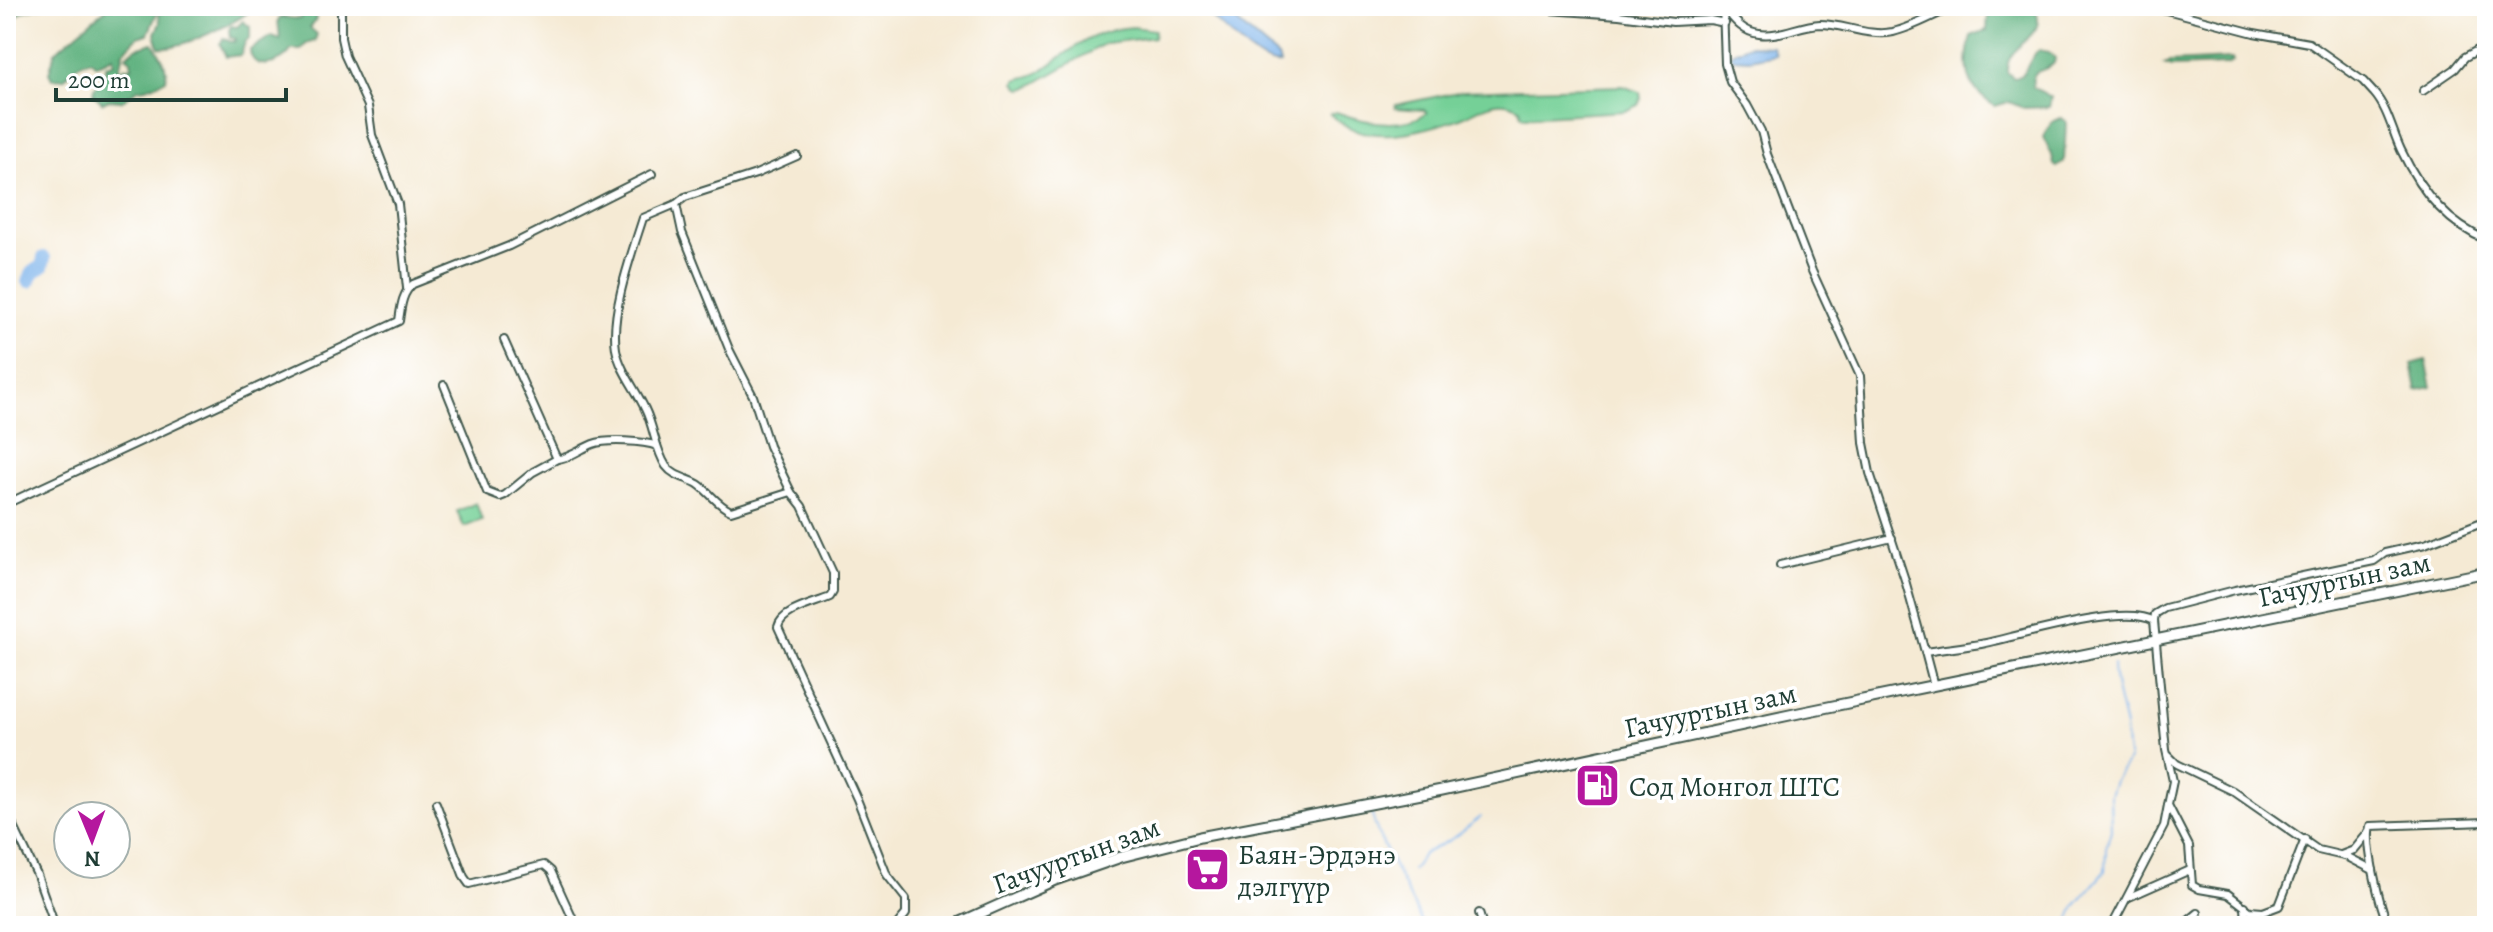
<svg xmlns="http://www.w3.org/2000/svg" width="2493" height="932" font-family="Alegreya,serif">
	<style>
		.green { fill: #75d097; stroke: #4a8666; stroke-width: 2 }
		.forest { fill: #60b280; stroke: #40785a; stroke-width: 2 }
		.water { fill: #7bb2ea; stroke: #4d788f; stroke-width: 2 }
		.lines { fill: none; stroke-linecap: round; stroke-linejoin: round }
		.stream { stroke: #7bb2ea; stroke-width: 2 }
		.river { stroke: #7bb2ea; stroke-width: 14 }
		.street-casing { stroke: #3f574c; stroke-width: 10 }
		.secondary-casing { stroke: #3f574c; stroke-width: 13 }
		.street { stroke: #fff; stroke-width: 6 }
		.secondary { stroke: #fff; stroke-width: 9 }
		.labels { text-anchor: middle; stroke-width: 7; stroke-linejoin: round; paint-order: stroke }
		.street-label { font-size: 28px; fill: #1f3d34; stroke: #fff }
		.poi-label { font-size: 28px; fill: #1f3d34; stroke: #fff; text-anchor: start }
	</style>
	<rect width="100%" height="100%" fill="#fff"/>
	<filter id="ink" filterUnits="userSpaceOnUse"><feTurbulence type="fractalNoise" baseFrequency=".0125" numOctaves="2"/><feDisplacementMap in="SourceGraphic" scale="16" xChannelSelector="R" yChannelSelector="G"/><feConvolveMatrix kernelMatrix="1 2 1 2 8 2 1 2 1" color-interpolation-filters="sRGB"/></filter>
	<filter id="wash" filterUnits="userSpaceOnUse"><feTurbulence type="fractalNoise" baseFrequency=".006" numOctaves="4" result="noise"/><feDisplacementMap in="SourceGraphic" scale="32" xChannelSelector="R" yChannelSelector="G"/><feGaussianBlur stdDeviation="1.8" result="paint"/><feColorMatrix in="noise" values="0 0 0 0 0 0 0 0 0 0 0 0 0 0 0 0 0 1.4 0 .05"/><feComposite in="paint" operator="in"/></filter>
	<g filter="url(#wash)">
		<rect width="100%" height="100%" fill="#f5ead4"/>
		<g class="green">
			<path d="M1133,27l22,3 -1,7 -48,6 -79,45 -6,1 -6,-6 1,-3c9,-3 18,-4 25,-9 30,-21 53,-42 92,-44z"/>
			<path d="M1622,86l18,6 1,7 -3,6 -13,6 -100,6 -3,-1 -2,-8c-28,-14 -40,4 -65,12 -40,13 -92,27 -125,-6l6,-2c27,10 64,18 91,1l-3,-3 -29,-2v-3l68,-14z"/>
			<polygon points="476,503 482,520 464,527 457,511"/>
		</g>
		<g class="forest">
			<polygon points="6,6 45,6 24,11 9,22 6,21"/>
			<path d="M109,6h51l-12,28 -10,3 -16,16 1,4 -4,11 4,3 2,-4h7l-1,-7 -5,-4 10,-8 17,-5c7,10 15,24 13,36 -9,5 -18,10 -28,10l-16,12 -13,-1 -6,3 -10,-9 1,-6 10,-8 2,-14 8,-3 -1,-6 -17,8 -5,-5c-12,2 -19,9 -26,18l-13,1 -3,-6 6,-21z"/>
			<path d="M170,6h85c-13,15 -76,44 -96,41l-4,-14 5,-10 -1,-8z"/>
			<path d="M292,6h22l2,13 -6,9 7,6 -2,7 -9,3 -5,6h-10c-8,15 -40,23 -41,0l21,-14 9,3 -2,-19 4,-3 18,2 1,-4z"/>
			<path d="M2016,6l19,3c15,28 -30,34 -28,63l7,6c13,-1 14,-20 25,-28l10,2 6,6 -1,5c-10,11 -24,3 -21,24l18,10 -2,10 -25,1 -15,-6 -14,4c-29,-17 -32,-39 -24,-70l16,-6 1,-15z"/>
			<polygon points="243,21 250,27 250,38 245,42 241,55 226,57 220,44 223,39 234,42 236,39 230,37 229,30 231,26 237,27"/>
			<polygon points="2232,59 2233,62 2226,65 2172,67 2164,64 2170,62"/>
			<polygon points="2061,118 2066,122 2064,162 2057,167 2054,165 2052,155 2043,137 2052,122"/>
			<polygon points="2426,360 2432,387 2417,390 2412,364"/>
		</g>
		<g class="water">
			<path d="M1199,6h19l60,51 2,7c-22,4 -63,-44 -81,-58z"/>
			<polygon points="1749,45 1772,46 1775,54 1750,59 1732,58 1731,53"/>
		</g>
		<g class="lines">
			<g class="stream">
				<polyline points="1371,813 1379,836 1424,926"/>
				<polyline points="1412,870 1417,865 1423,854 1450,840 1481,817"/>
				<path d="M2067,926l8,-20 30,-35 1,-23 5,-18 -1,-35 6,-17 13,-18c-3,-11 -2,-21 -4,-32 -4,-22 -12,-42 -12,-64"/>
			</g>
			<polyline class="river" points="29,281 33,272 42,267 44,258"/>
		</g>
	</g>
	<g filter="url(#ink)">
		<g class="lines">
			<defs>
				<g id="street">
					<polyline points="341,6 341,38 345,56 368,106 372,135 398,204 407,288"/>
					<polyline points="1494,6 1619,15 1673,22 1710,20 1725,23"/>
					<path d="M1723,6l2,58 5,18 17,23 14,26 6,23 45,117 48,105 4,67 6,30 35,107 20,72c19,-3 38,-5 56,-8 37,-7 143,-41 173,-23"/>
					<path d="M2151,6l103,27 55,10 54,38 11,12c14,16 18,38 27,57 18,38 45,74 86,90"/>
					<path d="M1725,9c10,12 18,23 34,25 21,3 40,-9 61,-10 24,0 48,13 73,8 22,-5 42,-18 63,-26"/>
					<polyline points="2423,91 2455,69 2465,57 2487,45"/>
					<path d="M797,156l-41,18 -71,23 -9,7 6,28 47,117 24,47 16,50 22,46 11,14 31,67v19l-3,5c-16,7 -48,13 -52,30l79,172 30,76 19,24v15l-10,12"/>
					<path d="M676,204l-33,14c-11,35 -33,94 -27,131 4,22 20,40 29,60 9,18 10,40 21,57 8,11 22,12 32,18 12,8 19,21 33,27l60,-19"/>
					<path d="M504,340l53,119c14,-1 23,-10 36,-15 14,-5 51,-3 64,2"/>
					<polyline points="444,385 487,492 500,497 505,495 533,472 557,459"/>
					<path d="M6,504l393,-183c2,-14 3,-28 14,-37l96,-38 143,-72"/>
					<polyline points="1780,565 1892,538"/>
					<polyline points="1925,652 1934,686"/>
					<polyline points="2169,756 2177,764 2233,791 2318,850 2348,857 2373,870"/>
					<polyline points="436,803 464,877 469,884 544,865 551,871 576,926"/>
					<polyline points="6,810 37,875 55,926"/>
					<polyline points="2305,839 2279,906 2263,912 2250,911 2228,894 2199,889 2192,885 2189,846 2168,805 2173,781 2166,750 2154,621 2155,614 2165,608 2235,590 2374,561 2385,553 2425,544 2487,520"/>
					<polyline points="2341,855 2354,850 2368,833"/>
					<polyline points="2127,898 2190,870"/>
					<polyline points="2245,906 2246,926"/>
					<polyline points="1479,913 1483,926"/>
					<polyline points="2112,926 2164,826 2168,805"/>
					<polyline points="2182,926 2198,913"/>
					<path d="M2389,926c-9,-18 -24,-81 -19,-100l117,-4"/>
				</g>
				<polyline id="secondary" points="952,926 1055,880 1121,857 1200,837 1442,790 1799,713 2487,572"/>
			</defs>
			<use href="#street" class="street-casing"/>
			<use href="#secondary" class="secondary-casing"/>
			<use href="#street" class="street"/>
			<use href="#secondary" class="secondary"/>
		</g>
	</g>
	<defs>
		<symbol id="fuel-square" viewBox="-11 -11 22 22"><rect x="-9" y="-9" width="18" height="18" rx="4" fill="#b5179e" stroke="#fff"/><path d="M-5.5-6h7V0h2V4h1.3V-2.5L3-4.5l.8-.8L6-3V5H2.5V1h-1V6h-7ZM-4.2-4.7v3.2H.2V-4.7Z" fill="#fff"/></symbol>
		<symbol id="supermarket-square" viewBox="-11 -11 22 22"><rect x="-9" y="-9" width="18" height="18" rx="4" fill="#b5179e" stroke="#fff"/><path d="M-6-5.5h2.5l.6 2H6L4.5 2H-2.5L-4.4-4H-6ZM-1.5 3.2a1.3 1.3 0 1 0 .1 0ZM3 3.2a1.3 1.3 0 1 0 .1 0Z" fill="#fff"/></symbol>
	</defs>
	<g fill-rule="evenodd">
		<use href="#fuel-square" x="1572" y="760" width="51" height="51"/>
		<use href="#supermarket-square" x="1182" y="844" width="51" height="51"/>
	</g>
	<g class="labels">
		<g class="street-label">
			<text transform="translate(2344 579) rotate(-12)" y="10">Гачууртын зам</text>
			<text transform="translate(1710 710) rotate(-12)" y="10">Гачууртын зам</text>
			<text transform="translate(1076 855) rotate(-20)" y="10">Гачууртын зам</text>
		</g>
		<g class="poi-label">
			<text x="1629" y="796">Сод Монгол ШТС</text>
			<text x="1238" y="864">Баян-Эрдэнэ<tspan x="1238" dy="32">дэлгүүр</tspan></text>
		</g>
	</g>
	<rect width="2493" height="932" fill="none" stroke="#fff" stroke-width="32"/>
	<g transform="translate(92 840) rotate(179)"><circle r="38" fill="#ffffff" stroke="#a5b1ae" stroke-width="2"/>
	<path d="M0-6L14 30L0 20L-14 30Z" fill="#b5179e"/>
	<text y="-12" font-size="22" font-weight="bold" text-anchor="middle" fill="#1f3d34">N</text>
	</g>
	<path d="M56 88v12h230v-12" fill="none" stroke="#1f3d34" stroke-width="4"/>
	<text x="68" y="88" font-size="24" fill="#1f3d34" stroke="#ffffff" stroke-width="6" paint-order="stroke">200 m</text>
</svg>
